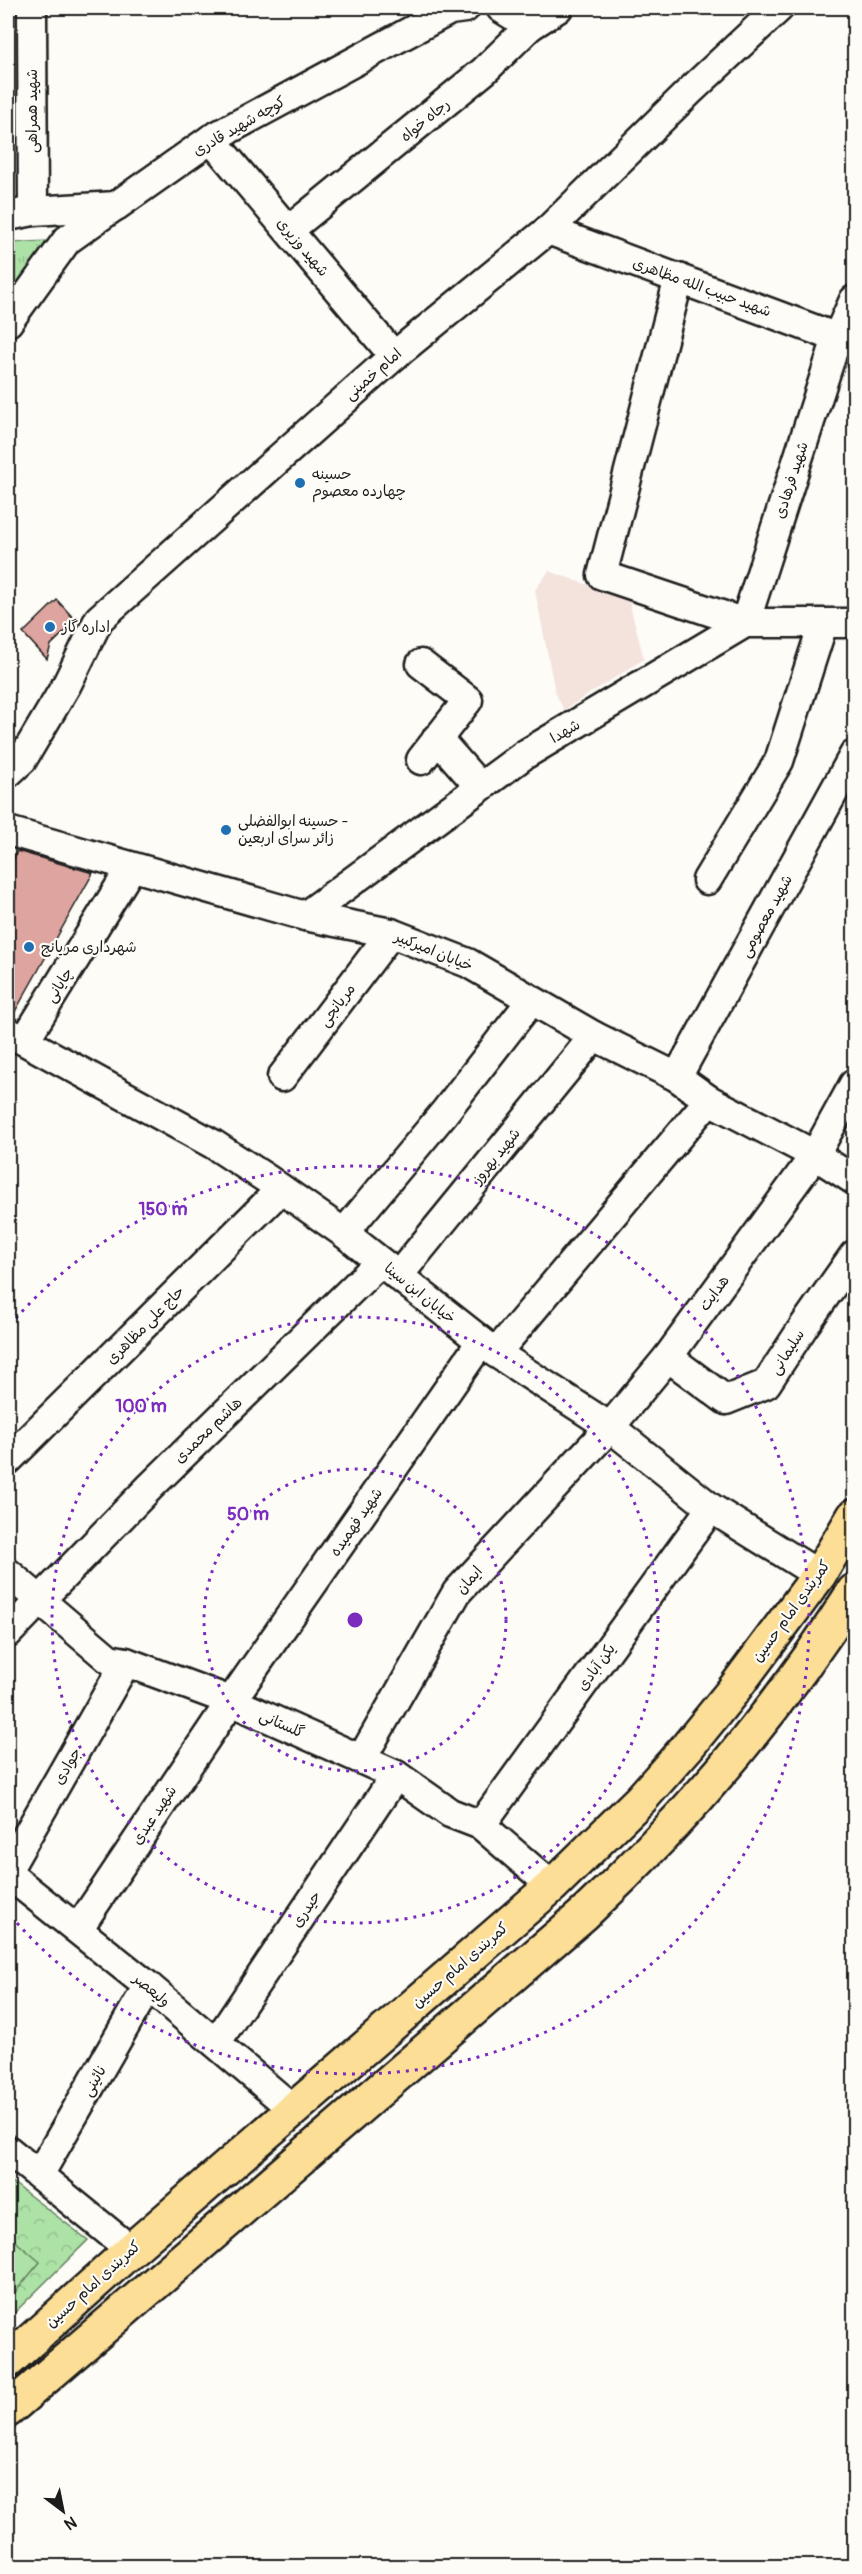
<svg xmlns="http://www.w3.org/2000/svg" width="862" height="2574" font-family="Pangolin,'Playpen Sans Arabic',sans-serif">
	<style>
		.built { fill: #f4e2dd }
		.grass { fill: url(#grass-tufts); stroke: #647f60; stroke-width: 1.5 }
		.forest { fill: url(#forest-crowns); stroke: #647f60; stroke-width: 1.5 }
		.pitch { fill: #ace2a5; stroke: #647f60; stroke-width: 1.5 }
		.building { fill: #dea49f; stroke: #1c1c1c; stroke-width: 1.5 }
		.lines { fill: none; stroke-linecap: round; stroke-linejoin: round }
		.minor-casing { stroke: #1c1c1c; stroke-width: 33 }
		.major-casing { stroke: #1c1c1c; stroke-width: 38 }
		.minor { stroke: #fdfcf7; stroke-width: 28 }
		.major { stroke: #fcde96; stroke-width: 33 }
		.ring { fill: none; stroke: #7b2cbf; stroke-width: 3; stroke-dasharray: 3 6 }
		.poi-dot { fill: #1f6fb2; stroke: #fdfcf7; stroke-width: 2 }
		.labels { text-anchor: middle; stroke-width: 4.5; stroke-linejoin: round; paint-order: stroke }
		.street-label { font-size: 15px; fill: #1c1c1c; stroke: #fdfcf7 }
		.poi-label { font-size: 15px; fill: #1c1c1c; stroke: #fdfcf7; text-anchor: start }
		.centre { fill: #7b2cbf; stroke: #fdfcf7; stroke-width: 3 }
		.ring-label { font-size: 18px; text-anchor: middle; font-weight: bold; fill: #7b2cbf; stroke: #fdfcf7; stroke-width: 4.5; stroke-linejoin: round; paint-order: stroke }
	</style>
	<defs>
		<pattern id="grass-tufts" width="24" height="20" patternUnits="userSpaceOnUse" patternTransform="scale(1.5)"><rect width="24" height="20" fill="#ace2a5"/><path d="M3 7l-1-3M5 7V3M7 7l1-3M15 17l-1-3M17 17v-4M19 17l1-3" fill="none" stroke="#93c18d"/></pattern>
		<pattern id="forest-crowns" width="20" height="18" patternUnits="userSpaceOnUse" patternTransform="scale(1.5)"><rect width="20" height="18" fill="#ace2a5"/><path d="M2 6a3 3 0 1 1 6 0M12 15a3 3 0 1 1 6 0" fill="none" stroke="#93c18d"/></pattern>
	</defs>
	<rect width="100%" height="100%" fill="#fdfcf7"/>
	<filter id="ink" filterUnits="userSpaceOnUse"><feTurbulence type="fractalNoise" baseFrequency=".0167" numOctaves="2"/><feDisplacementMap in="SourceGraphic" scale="12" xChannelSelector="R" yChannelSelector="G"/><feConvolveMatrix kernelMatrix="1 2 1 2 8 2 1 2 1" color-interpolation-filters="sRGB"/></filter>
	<g filter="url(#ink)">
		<polygon class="built" points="549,571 630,600 630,605 644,659 564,710 555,692 535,590"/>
		<polygon class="grass" points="67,240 8,292 8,243"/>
		<polygon class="forest" points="8,2179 88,2240 8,2319"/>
		<polygon class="pitch" points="8,2235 40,2262 11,2297 8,2295"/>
		<g class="building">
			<polygon points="57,600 76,621 51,645 47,659 23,633"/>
			<polygon points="17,851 93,873 12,1017 8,1016 8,872"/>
		</g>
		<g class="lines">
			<defs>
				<g id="minor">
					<polyline points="501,8 530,26"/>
					<polyline points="32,12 33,211"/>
					<polyline points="211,139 394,356"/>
					<polyline points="8,216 33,211 116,206 211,139 450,10 465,8"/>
					<polyline points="289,230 484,71 530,26 558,8"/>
					<polyline points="548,230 854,344"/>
					<polyline points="679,278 602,575 745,623 837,338 854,300"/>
					<polyline points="8,322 67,240 115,206"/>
					<polyline points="421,664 468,700 421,760"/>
					<polyline points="437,738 480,787"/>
					<polyline points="8,773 22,760 67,684 99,619 394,356 548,230 690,91 779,8"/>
					<polyline points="8,831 305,916 391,933 468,963 594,1036 677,1077 709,1100 815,1155 854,1180"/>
					<polyline points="707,880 779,761 823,624"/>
					<polyline points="305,916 524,755 745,623 854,623"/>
					<polyline points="8,1032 213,1144 267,1179 344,1233 496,1353 610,1427 711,1508 819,1575"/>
					<polyline points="25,1040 131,868"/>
					<polyline points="282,1077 391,933"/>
					<polyline points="677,1077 854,755"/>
					<polyline points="344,1233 444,1113 531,1001"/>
					<polyline points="398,1276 594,1036"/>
					<polyline points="496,1353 709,1100"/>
					<polyline points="668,1357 726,1400 766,1384 804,1326 854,1255"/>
					<polyline points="8,1460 281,1189"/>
					<polyline points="8,1573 109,1659 126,1662 231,1701 396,1775 450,1813 481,1825 552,1886"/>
					<polyline points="8,1633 150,1487 380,1262"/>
					<polyline points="362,1758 457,1592 610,1427 668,1357 815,1155 854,1084"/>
					<polyline points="481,1825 711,1508"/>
					<polyline points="8,1869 126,1662"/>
					<polyline points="8,1874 148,1986 294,2110"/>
					<polyline points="78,1929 231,1701 481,1342"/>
					<polyline points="216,2043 396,1775"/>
					<polyline points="8,2150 131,2250"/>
					<polyline points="39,2175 148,1986"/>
				</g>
				<g id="major">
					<polyline points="8,2361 131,2250 552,1886 641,1799 688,1746 732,1692 819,1575 854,1516"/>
					<path d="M8,2410l576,-496c104,-97 194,-203 270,-323"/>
				</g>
			</defs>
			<use href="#minor" class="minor-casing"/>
			<use href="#major" class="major-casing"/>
			<use href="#minor" class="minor"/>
			<use href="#major" class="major"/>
		</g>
	</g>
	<g class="ring">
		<circle cx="355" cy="1620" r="151"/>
		<circle cx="355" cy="1620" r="303"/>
		<path d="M10 1325A454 454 0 1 1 10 1915"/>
	</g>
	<g class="poi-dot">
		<circle cx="300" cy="483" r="6"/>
		<circle cx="50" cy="627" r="6"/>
		<circle cx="226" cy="830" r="6"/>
		<circle cx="29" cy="947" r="6"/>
	</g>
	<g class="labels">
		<g class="street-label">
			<text transform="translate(32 111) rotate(-90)" y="5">شهید همراهی</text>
			<text transform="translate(425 120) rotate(-39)" y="5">رجاه خواه</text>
			<text transform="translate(239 126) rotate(-30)" y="5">کوچه شهید قادری</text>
			<text transform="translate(303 247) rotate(50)" y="5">شهید وزیری</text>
			<text transform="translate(702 287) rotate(20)" y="5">شهید حبیب الله مظاهری</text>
			<text transform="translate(373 374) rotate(-41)" y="5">امام خمینی</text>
			<text transform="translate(791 480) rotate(-72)" y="5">شهید فرهادی</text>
			<text transform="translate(565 731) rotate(-31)" y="5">شهدا</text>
			<text transform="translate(766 916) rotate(-61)" y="5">شهید معصومی</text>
			<text transform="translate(434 951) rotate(22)" y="5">خیابان امیرکبیر</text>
			<text transform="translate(59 985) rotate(-58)" y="5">چایانی</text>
			<text transform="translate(337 1005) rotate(-53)" y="5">مریانجی</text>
			<text transform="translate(496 1156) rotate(-51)" y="5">شهید بهروز</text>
			<text transform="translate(420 1293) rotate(39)" y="5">خیابان ابن سینا</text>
			<text transform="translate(714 1293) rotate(-54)" y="5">هدایت</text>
			<text transform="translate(145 1325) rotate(-45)" y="5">حاج علی مظاهری</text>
			<text transform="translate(787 1352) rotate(-57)" y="5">سلیمانی</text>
			<text transform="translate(208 1430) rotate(-44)" y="5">هاشم محمدی</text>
			<text transform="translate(356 1522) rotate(-55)" y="5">شهید فهمیده</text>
			<text transform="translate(469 1580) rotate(-49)" y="5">ایمان</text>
			<text transform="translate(791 1611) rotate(-54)" y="5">کمربندی امام حسین</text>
			<text transform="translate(596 1667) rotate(-54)" y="5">یکن آبادی</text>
			<text transform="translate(282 1724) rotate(24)" y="5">گلستانی</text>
			<text transform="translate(67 1766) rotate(-60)" y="5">جوادی</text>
			<text transform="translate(154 1815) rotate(-56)" y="5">شهید عبدی</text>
			<text transform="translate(306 1909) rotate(-56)" y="5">حیدری</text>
			<text transform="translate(460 1965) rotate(-41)" y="5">کمربندی امام حسین</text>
			<text transform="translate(152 1990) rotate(40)" y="5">ولیعصر</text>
			<text transform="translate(94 2081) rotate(-60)" y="5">نائینی</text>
			<text transform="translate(93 2284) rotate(-42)" y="5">کمربندی امام حسین</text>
		</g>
		<g class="poi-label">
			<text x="312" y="479">حسینه<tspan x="312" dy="17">چهارده معصوم</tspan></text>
			<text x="62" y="632">اداره گاز</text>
			<text x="238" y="826">حسینه ابوالفضلی -<tspan x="238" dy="17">زائر سرای اربعین</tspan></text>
			<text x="41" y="952">شهرداری مریانج</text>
		</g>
	</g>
	<circle cx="355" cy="1620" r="9" class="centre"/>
	<g class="ring-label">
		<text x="163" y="1215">150 m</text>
		<text x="141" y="1412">100 m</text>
		<text x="248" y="1520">50 m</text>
	</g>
	<rect width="862" height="2574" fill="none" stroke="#fdfcf7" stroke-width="30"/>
	<rect x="15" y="15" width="832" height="2544" fill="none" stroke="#1c1c1c" stroke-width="2" filter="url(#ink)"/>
	<g transform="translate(63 2511) rotate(148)" stroke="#fdfcf7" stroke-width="4.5" paint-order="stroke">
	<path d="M0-4.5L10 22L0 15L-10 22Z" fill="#1c1c1c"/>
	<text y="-9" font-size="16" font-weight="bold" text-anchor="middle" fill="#1c1c1c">N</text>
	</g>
</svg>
